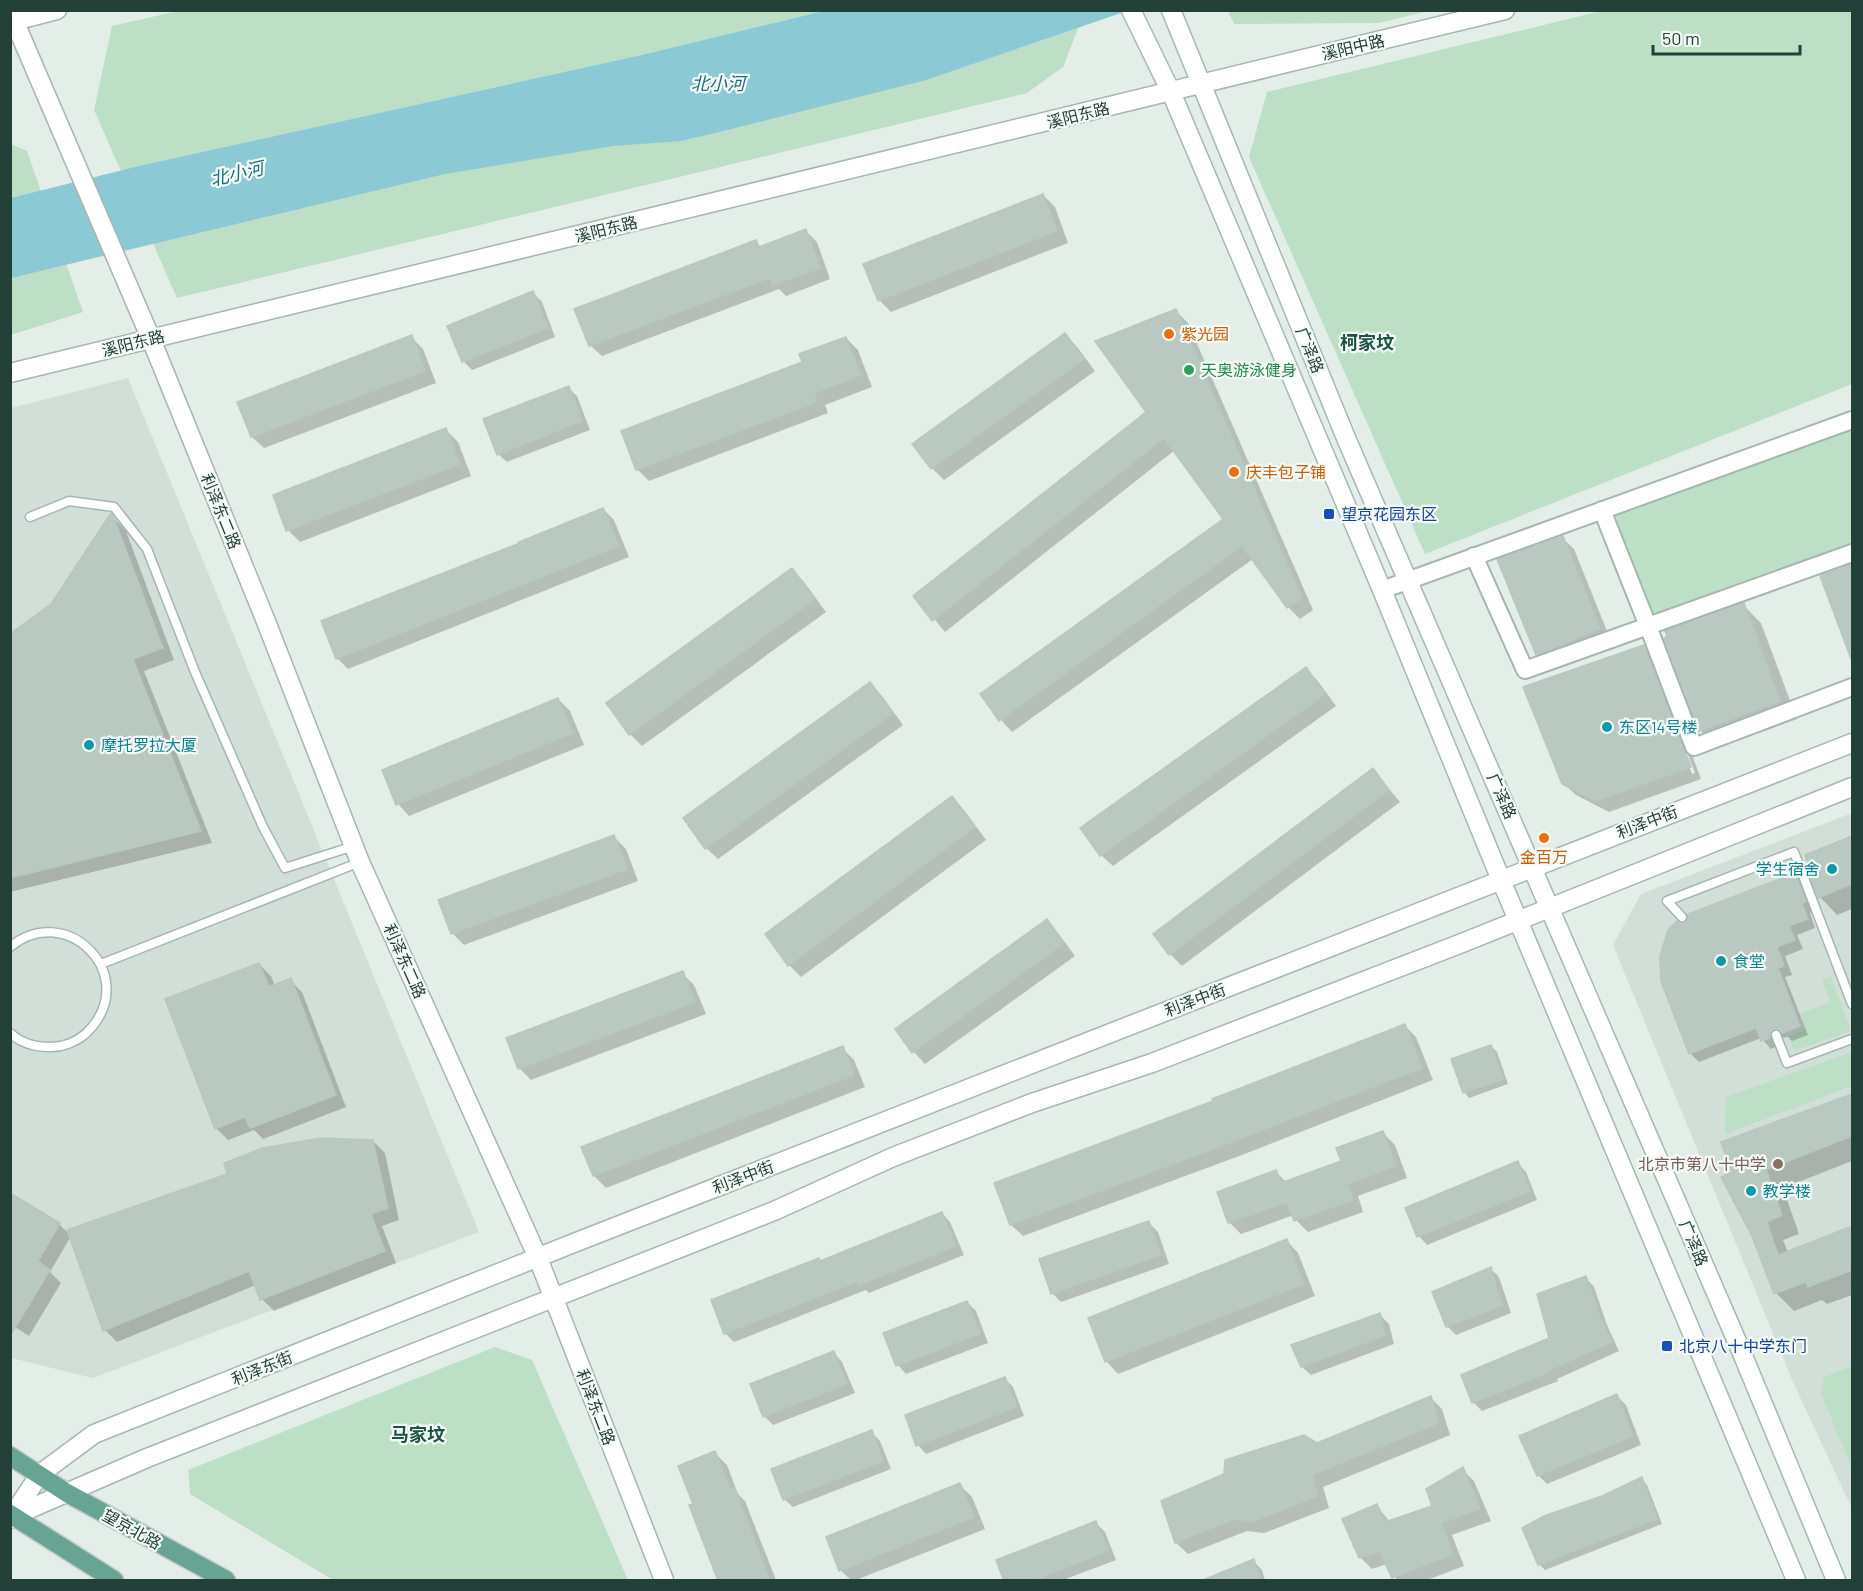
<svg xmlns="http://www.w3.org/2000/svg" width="1863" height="1591" font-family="Barlow,'Noto Sans SC',sans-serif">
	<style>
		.built { fill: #d2ded8 }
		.green { fill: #bddfc6 }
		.water { fill: #8bc9d4 }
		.shadow { fill: #0003; fill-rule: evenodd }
		.building { fill: #b9c9c2; stroke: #b6c8c0; stroke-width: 1.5 }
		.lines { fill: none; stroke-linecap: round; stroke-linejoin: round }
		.service-casing { stroke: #a6b6b0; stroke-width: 11 }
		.minor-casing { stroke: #a6b6b0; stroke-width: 20 }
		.tertiary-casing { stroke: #a6b6b0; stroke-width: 21 }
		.secondary-casing { stroke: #a2bab1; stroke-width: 21 }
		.primary-casing { stroke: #c1cac7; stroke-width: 21 }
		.service { stroke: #fff; stroke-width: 8 }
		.minor { stroke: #fff; stroke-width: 16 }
		.tertiary { stroke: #fff; stroke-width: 18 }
		.secondary { stroke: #fff; stroke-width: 18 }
		.primary { stroke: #68a494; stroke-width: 18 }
		.food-dot { fill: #e8710a; stroke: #f5faf7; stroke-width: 2 }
		.leisure-dot { fill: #2e9e5b; stroke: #f5faf7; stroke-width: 2 }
		.transit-dot { fill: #1a4fb4; stroke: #f5faf7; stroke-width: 2 }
		.culture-dot { fill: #0f9aa8; stroke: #f5faf7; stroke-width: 2 }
		.education-dot { fill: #8d6e63; stroke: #f5faf7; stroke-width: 2 }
		.labels { text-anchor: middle; stroke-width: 4.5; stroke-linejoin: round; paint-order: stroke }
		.street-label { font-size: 16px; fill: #234038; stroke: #f5faf7 }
		.food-label { font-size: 16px; fill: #c56008; stroke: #f5faf7; text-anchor: start }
		.leisure-label { font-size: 16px; fill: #27864d; stroke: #f5faf7; text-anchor: start }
		.transit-label { font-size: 16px; fill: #164399; stroke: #f5faf7; text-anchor: start }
		.culture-label { font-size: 16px; fill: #0d838f; stroke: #f5faf7; text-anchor: start }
		.education-label { font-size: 16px; fill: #785e54; stroke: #f5faf7; text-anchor: end }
		.water-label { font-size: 18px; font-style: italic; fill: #1b6e7e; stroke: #f5faf7 }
		.neighbourhood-label { font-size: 18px; font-weight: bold; fill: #1e5346; stroke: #f5faf7 }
	</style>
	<rect width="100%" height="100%" fill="#e4eee9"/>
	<g class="built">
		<polygon points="128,378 479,1232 93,1378 11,1358 11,408"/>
		<polygon points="1852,813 1852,1509 1793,1382 1613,945 1641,894"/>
	</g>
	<g class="green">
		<polygon points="1073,10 1079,26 1063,67 1027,93 177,298 94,110 112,26 178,11"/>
		<polygon points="1228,11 1429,11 1378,23 1234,24"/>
		<polygon points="1601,11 1852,11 1852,384 1425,554 1249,157 1267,92"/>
		<polygon points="11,144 27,151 83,312 11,335"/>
		<polygon points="1852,427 1852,544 1649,622 1606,514"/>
		<polygon points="1831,976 1851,1031 1794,1051 1789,1036 1806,1030 1800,1014 1830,1002 1822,980"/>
		<polygon points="1852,1052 1852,1086 1725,1134 1726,1097"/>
		<polygon points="495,1347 532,1360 628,1580 333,1580 190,1494 188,1470"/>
		<polygon points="1852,1366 1852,1469 1821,1393 1824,1377"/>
	</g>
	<polygon class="water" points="824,11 1127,11 926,80 723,131 681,141 613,146 445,174 11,278 11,198 135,167 642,55"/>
	<g class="shadow">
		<polygon points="1043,195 1055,207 1068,243 891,312 879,300"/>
		<polygon points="806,231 817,242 830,279 786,296 779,289 602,356 590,345 756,242 761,247"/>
		<polygon points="533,293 542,302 555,337 472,370 463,361"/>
		<polygon points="1176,311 1188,323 1313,610 1300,619 1288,607 1253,559 1012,732 1001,720 982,694 1225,520 1175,450 945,632 915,596 1148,412"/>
		<polygon points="1065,335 1077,347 1095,371 944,480 932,468 914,444"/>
		<polygon points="411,337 423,349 436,383 264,448 252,437"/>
		<polygon points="846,338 858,350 872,387 825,405 828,413 649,481 637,469"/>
		<polygon points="568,388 577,396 590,430 507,462 498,454"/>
		<polygon points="446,430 458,442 471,476 300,542 288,530"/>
		<polygon points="603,509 614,520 629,557 348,669 337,658"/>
		<polygon points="111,515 126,531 174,660 144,671 212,843 10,892 10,636 52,605"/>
		<polygon points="1562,538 1574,549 1611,641 1549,666 1537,654"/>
		<polygon points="1852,566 1852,658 1821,577"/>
		<polygon points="792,570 804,582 826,612 642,746 630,734"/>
		<polygon points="1743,605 1761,623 1797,719 1718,748 1700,730"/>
		<path d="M1644,647l12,12 45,120 -92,33 -33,-17 -13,-12zM1648,659h3l44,114 -3,1z"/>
		<polygon points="1305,668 1317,680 1336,706 1113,866 1101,855"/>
		<polygon points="870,684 882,696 903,725 718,859 706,848"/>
		<polygon points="558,699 570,711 584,745 409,816 398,804"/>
		<polygon points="1373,770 1400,802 1182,966 1170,954"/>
		<polygon points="952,798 964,810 986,840 801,977 789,965"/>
		<polygon points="614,837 626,849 638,881 464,945 452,933"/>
		<polygon points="1852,838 1852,909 1837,915 1820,897 1807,856"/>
		<polygon points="1795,875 1804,883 1814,911 1810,913 1815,928 1797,935 1803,949 1785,956 1792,975 1785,977 1808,1035 1792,1041 1788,1037 1782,1038 1778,1043 1778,1046 1771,1049 1761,1038 1699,1062 1690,1053 1681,925"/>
		<polygon points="1046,921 1058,933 1075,956 925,1064 914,1052 897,1030"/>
		<polygon points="259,964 271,976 275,986 290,980 302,992 346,1107 263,1139 254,1130 228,1140 216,1128"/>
		<polygon points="682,973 694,985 706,1014 531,1080 519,1068"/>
		<polygon points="1405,1026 1416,1037 1433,1080 1242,1155 1023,1236 1011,1225 1215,1102"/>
		<polygon points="1491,1046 1497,1052 1508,1084 1469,1098 1464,1092"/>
		<polygon points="842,1048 854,1060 865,1087 606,1188 594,1176"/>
		<polygon points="1852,1096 1852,1161 1783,1188 1799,1234 1783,1240 1788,1253 1852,1228 1852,1295 1827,1304 1822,1300 1794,1311 1776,1293 1723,1143"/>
		<polygon points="1383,1133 1395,1145 1407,1178 1358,1196 1363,1212 1308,1232 1296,1220 1294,1215 1241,1234 1229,1222 1276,1172 1287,1183 1343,1162"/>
		<polygon points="373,1141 385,1153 399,1220 382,1226 396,1263 274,1311 262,1299 256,1285 117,1342 105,1330 71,1236 50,1272 61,1283 29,1336 10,1324 21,1201 59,1224 71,1236"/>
		<polygon points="1517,1163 1526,1172 1537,1200 1427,1245 1419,1236"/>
		<polygon points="942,1213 950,1222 964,1255 869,1293 866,1290 734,1342 725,1333 821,1262"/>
		<polygon points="1149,1223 1158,1232 1169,1264 1061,1302 1052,1293"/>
		<polygon points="1287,1241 1298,1253 1315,1296 1118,1374 1107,1362 1090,1318"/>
		<polygon points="1491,1269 1499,1277 1511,1313 1456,1335 1448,1327 1434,1293"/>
		<polygon points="1586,1278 1594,1287 1607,1325 1619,1351 1557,1379 1558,1381 1482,1411 1473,1402 1551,1339"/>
		<polygon points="967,1302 976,1311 988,1343 906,1374 898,1365"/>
		<polygon points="1380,1315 1389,1324 1394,1344 1311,1375 1302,1367 1293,1345"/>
		<polygon points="834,1353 842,1362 855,1393 773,1425 764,1416"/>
		<polygon points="1005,1379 1013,1387 1024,1416 926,1454 918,1445"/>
		<polygon points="1617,1396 1626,1405 1641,1445 1547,1484 1538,1475"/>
		<polygon points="1431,1398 1442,1409 1450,1435 1323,1487 1329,1508 1264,1533 1247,1531 1188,1554 1176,1543 1163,1502 1225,1475 1317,1444"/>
		<polygon points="871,1432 880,1441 891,1469 793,1507 784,1499"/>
		<polygon points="715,1453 727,1465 738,1494 745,1501 776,1580 720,1580 695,1505"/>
		<polygon points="1462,1469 1474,1481 1491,1521 1452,1535 1464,1566 1427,1580 1397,1580 1387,1564 1372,1569 1360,1557 1377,1506 1390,1522 1434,1507"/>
		<polygon points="1641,1479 1647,1485 1662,1524 1545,1570 1539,1564 1603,1497"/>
		<polygon points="960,1485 972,1497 985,1529 856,1580 851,1580 840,1570"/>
		<polygon points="1096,1523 1105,1532 1116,1560 1063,1580 1005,1580"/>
		<polygon points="1253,1561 1262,1570 1265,1580 1206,1580"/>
	</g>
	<g class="building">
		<polygon points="1043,194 1057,231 878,301 863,264"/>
		<polygon points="806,229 820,268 773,285 770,278 589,346 574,309 756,240 759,247"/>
		<polygon points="533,291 548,328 462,362 447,326"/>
		<polygon points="1176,309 1302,598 1287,608 1242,546 999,721 980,694 1223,519 1164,438 932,621 913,596 1146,412 1095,341"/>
		<polygon points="1065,333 1084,359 931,469 912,444"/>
		<polygon points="412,335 425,371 251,437 237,402"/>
		<polygon points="846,337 861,375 814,393 817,402 636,470 621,431 802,362 799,354"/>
		<polygon points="569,386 582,421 497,455 483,419"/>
		<polygon points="446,428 460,464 286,531 273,495"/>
		<polygon points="603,508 619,546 336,659 321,621 520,543 519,542"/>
		<polygon points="111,513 114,518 163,648 133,659 201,831 10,878 10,634 51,604"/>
		<polygon points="1563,536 1600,629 1536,655 1497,559"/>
		<polygon points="1852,564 1852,658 1851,659 1820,576"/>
		<polygon points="792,568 815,599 629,735 606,703"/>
		<polygon points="1744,603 1780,701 1699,731 1664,638 1667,637 1665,631"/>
		<polygon points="1644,645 1691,767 1596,801 1562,784 1523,687"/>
		<polygon points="1306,667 1325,694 1100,856 1080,828"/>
		<polygon points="870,682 893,713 705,849 683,818"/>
		<polygon points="558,698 573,733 396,805 382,770"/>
		<polygon points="1373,768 1389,790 1169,955 1153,934"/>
		<polygon points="952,796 975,827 788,966 765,934"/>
		<polygon points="614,835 627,869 451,934 438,900"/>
		<polygon points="1852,836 1852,884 1818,898 1807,868 1810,867 1805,855"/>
		<polygon points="1795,873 1806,902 1802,904 1808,919 1789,926 1795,940 1777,947 1784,966 1778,968 1800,1026 1782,1033 1778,1029 1773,1029 1770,1033 1770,1038 1761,1041 1756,1028 1689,1054 1661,981 1660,956 1668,930 1677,921 1681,923 1686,922 1688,914"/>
		<polygon points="1047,919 1064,943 912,1053 895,1029"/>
		<polygon points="259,963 269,987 291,978 336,1095 250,1128 245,1117 215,1129 165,999"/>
		<polygon points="683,971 695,1002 518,1069 506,1038"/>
		<polygon points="1405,1024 1422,1068 1229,1143 1010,1225 994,1183 1213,1101 1212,1099"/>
		<polygon points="1491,1045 1504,1079 1463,1093 1451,1059"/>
		<polygon points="843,1046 854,1075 593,1176 581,1147"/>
		<polygon points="1852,1094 1852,1136 1766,1170 1782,1215 1767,1222 1778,1255 1852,1226 1852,1270 1808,1287 1806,1282 1774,1294 1752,1236 1721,1177 1732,1172 1721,1142"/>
		<polygon points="1383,1131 1396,1166 1347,1184 1353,1200 1294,1221 1287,1202 1228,1223 1217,1192 1276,1170 1281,1183 1341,1161 1336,1148"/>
		<polygon points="321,1138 373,1140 388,1208 371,1214 385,1251 260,1300 249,1271 103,1331 67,1230 227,1174 224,1163 263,1148"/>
		<polygon points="1518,1161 1530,1191 1417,1237 1405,1208"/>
		<polygon points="10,1193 60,1223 38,1261 50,1270 10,1336"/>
		<polygon points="942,1212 956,1246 859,1285 858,1281 724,1334 711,1300 819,1258 820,1261"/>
		<polygon points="1149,1221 1161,1255 1051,1294 1039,1259"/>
		<polygon points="1287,1239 1304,1284 1105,1362 1088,1318"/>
		<polygon points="1491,1267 1497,1289 1503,1305 1446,1327 1432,1292"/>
		<polygon points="1586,1276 1599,1315 1612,1342 1549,1370 1550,1372 1472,1403 1461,1375 1549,1338 1537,1294"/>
		<polygon points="967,1301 980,1334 896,1366 883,1333"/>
		<polygon points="1380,1313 1386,1335 1301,1367 1291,1345"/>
		<polygon points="834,1351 847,1384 763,1417 750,1384"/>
		<polygon points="1005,1377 1017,1407 916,1446 905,1415"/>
		<polygon points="1617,1394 1633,1436 1537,1476 1519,1436"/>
		<polygon points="1431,1396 1439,1423 1312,1475 1318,1496 1251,1522 1234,1519 1175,1543 1161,1501 1224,1474 1225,1460 1304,1435 1317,1443"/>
		<polygon points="872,1430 883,1461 783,1500 771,1469"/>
		<polygon points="715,1451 730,1489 734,1487 770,1581 718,1581 689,1505 693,1504 678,1466"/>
		<polygon points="1463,1467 1480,1509 1441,1523 1453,1554 1392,1578 1379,1551 1359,1558 1342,1519 1377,1504 1385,1522 1432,1506 1426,1489"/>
		<polygon points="1642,1477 1657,1519 1538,1565 1522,1528 1544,1516 1602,1496"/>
		<polygon points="960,1483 974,1517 839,1571 826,1537"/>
		<polygon points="1096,1521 1108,1551 1032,1581 1004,1581 996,1560"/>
		<polygon points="1254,1559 1260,1581 1203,1581 1203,1580"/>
	</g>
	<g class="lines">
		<defs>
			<g id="service">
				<polyline points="30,517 69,501 114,507 147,549 195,672 263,827 285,868 354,846"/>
				<polyline points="1682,917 1667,901 1794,852 1852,1004"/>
				<path d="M10,947c55,-46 128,25 82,80 -8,10 -18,16 -31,19 -17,3 -37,0 -51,-13"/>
				<polyline points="101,964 360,862"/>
				<polyline points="1776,1035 1787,1063 1852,1039"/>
			</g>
			<g id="minor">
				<polyline points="1602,510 1648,626 1852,553"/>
				<polyline points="1474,556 1525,670 1648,626 1694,747 1852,687"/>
				<polyline points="1382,590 1852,420"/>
			</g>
			<g id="tertiary">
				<polyline points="10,11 151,339 265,619 360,862 538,1258 664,1580"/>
				<polyline points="10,22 57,10"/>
				<polyline points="10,373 1505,10"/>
				<polyline points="13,1516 147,1458 774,1211 893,1157 1032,1103 1152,1063 1457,945 1852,787"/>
				<polyline points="10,1519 40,1474 94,1434 579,1241 1852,743"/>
			</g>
			<g id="secondary">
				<polyline points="1131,10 1171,92 1382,590 1501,880 1796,1580"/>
				<polyline points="1171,10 1346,438 1739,1346 1836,1580"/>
			</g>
			<g id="primary">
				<polyline points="10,1456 67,1493 226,1580"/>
				<polyline points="10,1514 114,1580"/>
			</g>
		</defs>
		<use href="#service" class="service-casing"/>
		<use href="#minor" class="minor-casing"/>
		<use href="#tertiary" class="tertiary-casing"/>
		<use href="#secondary" class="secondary-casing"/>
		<use href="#primary" class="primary-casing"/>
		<use href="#service" class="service"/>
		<use href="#minor" class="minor"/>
		<use href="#tertiary" class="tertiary"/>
		<use href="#secondary" class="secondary"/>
		<use href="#primary" class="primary"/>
	</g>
	<g class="food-dot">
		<circle cx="1169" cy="334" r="6"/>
		<circle cx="1234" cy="472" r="6"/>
		<circle cx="1544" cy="838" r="6"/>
	</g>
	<circle class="leisure-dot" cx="1189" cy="370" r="6"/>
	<g class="transit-dot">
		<rect x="1323" y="508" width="12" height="12" rx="3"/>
		<rect x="1661" y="1340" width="12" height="12" rx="3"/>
	</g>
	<g class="culture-dot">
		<circle cx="1607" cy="727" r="6"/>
		<circle cx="89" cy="745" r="6"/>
		<circle cx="1832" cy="869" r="6"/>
		<circle cx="1721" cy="961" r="6"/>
		<circle cx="1751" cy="1191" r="6"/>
	</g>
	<circle class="education-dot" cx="1778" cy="1164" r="6"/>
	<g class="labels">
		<g class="street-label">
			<text transform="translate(1353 47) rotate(-13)" y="6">溪阳中路</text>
			<text transform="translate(1078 115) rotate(-14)" y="6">溪阳东路</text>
			<text transform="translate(606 229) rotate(-14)" y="6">溪阳东路</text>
			<text transform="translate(133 343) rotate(-14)" y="6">溪阳东路</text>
			<text transform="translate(1310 350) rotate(68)" y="6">广泽路</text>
			<text transform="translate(221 511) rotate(68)" y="6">利泽东二路</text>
			<text transform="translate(1502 796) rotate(66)" y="6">广泽路</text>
			<text transform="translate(1647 822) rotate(-21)" y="6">利泽中街</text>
			<text transform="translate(405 961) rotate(66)" y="6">利泽东二路</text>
			<text transform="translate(1195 1000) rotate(-21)" y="6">利泽中街</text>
			<text transform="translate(743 1177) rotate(-21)" y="6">利泽中街</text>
			<text transform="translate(1694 1243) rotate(67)" y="6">广泽路</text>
			<text transform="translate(262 1368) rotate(-22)" y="6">利泽东街</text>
			<text transform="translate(596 1407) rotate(69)" y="6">利泽东二路</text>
			<text transform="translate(132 1529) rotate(29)" y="6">望京北路</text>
		</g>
		<g class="food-label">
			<text x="1181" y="340">紫光园</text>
			<text x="1246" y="478">庆丰包子铺</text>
			<text x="1544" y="863" text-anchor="middle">金百万</text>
		</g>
		<g class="leisure-label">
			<text x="1201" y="376">天奥游泳健身</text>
		</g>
		<g class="transit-label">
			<text x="1341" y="520">望京花园东区</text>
			<text x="1679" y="1352">北京八十中学东门</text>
		</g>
		<g class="culture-label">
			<text x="1619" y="733">东区14号楼</text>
			<text x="101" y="751">摩托罗拉大厦</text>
			<text x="1820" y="875" text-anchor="end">学生宿舍</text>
			<text x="1733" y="967">食堂</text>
			<text x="1763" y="1197">教学楼</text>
		</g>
		<g class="education-label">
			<text x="1766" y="1170">北京市第八十中学</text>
		</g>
		<g class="water-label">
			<text x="718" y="90">北小河</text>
			<text transform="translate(237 174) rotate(-13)" y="6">北小河</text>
		</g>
		<g class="neighbourhood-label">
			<text x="1367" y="349">柯家坟</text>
			<text x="418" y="1441">马家坟</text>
		</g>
	</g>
	<rect width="1863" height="1591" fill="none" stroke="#234038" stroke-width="24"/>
	<path d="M1653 45v9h147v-9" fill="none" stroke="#234038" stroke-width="3"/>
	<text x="1662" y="45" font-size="18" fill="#234038" stroke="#f5faf7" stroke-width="4.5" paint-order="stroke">50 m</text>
</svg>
